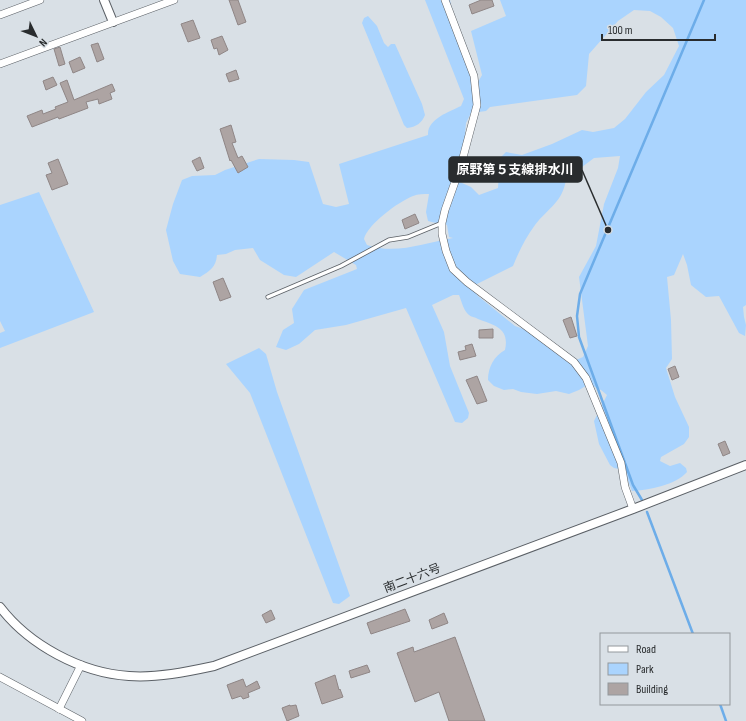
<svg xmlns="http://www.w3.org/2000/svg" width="746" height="721" font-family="'Sofia Sans Condensed','Noto Sans JP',sans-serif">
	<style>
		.green { fill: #aad4fe; fill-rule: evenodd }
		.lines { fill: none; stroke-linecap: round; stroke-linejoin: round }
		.stream { stroke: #6dade9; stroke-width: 2.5 }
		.building { fill: #ada4a3; stroke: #8f8686 }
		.service-casing { stroke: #5b6066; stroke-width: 5 }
		.minor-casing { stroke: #5b6066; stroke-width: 8 }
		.tertiary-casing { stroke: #5b6066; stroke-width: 10 }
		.service { stroke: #fff; stroke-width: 3.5 }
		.minor { stroke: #fff; stroke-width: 7 }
		.tertiary { stroke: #fff; stroke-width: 8 }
		.labels { text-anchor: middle; stroke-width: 3.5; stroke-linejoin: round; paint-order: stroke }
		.street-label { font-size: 12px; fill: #292c2e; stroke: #d9e0e6 }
		.leader { fill: none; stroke: #292c2e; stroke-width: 1.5 }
		.callout-dot { fill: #292c2e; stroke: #d9e0e6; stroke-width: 1.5 }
		.callout { fill: #292c2e; stroke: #292c2e; stroke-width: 1.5 }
		.callout-label { font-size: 13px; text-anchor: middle; font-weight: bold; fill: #fff }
	</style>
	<rect width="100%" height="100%" fill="#d9e0e6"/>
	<g class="green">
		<path d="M425,0h25l8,40 20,42 4,-7 -11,-44 35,-15 -6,-16h246v305l-3,2 1,10 2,8 -1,11 -6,-3 -20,-37 -13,1 -15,-12 -4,-20 -4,-11 -9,21 -7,2 4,43 1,39 -6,9 9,29 14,30v10l-5,7 -23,13 -1,4 10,5 10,-3 6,5 1,4c-11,13 -38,18 -55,19l-8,-21 -10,-2 -4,-3 -11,-21 -5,-23 13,-26 -6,-5 -12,-6 -10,6 -10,4 -13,-3 -19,3 -16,-2 -8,-3 -9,1 -10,-4 -6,-6c0,-13 6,-24 17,-30 5,-22 -11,-25 -27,-31 -3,-2 -7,-2 -9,-4 -6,-5 -7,-13 -10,-20h-6l-21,10 12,27 6,34 19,47 -1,5 -6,5 -7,-1 -49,-114 -60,17 -31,5 -16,14 -13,6 -10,-3 7,-17 11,-7 -2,-14 12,-19 53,-21 -1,-4 -22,-13 -38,25 -12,-2 -24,-15 -7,-12 -18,2 -9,4 -9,1c-1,12 -7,16 -17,22l-20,-3 -7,-13 -7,-31 7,-26 9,-24 10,-4 23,-1 10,-5 34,-11 35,1 15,2 14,42 13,3 13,-3 -10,-40 89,-29c-1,-16 21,-23 33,-29l3,-7zM634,10l16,1 11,6 12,11 6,18 -15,29 -18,17 -21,27 -11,9 -21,4 -11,-2 -30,14 -30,11 -16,-3 -6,6 -2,30 -19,7 -8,-8 -18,-8 11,-34 2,-22 5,-10 15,-2 4,-4 87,-12 9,-9 3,-32 29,-33zM620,156l-2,12 -14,36 -8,42 -17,31 9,69 -5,11 -14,6 -43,-33 -11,-4 -37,-30 -7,-9 42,-21c6,-15 13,-29 22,-41 13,-17 28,-23 31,-46l28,-21zM429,194l-3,18 2,9c6,2 12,2 19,4l2,12 4,1c-29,5 -57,17 -86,7l-3,-6c4,-15 34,-37 49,-43 5,-2 11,-2 16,-2z"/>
		<path d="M368,16l9,10 7,17 4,4 3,-3h4l27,60 3,11c-3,8 -9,12 -18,13l-3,-3 -42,-102 2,-5z"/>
		<polygon points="39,192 94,312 0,348 0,333 5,331 0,321 0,205"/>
		<polygon points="259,348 266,354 277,392 350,596 339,604 333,603 250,393 226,364"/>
	</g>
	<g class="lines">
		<g class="stream">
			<polyline points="642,500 633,485 579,337 577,316 580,294 704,0"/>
			<polyline points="647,512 693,634"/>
			<polyline points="720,704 726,721"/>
		</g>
	</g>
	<g class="building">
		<polygon points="229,0 238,0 246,22 238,25"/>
		<polygon points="481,0 492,0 494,6 472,14 469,5"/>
		<polygon points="193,20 200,38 188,42 181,24"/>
		<polygon points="222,36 228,50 219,55 217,48 214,49 211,40"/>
		<polygon points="98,43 104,59 97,62 91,45"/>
		<polygon points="60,47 65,64 59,66 54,49"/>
		<polygon points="80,57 85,68 73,73 69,62"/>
		<polygon points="236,70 239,79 229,82 226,74"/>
		<polygon points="53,77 57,85 46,90 43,81"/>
		<polygon points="67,80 74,100 112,84 115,91 110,93 112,99 99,104 98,99 86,102 88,108 59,119 58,117 32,127 27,116 42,110 43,114 56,109 55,107 68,102 60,83"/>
		<polygon points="231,125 236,142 232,143 238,158 242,156 248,167 238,173 231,160 230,161 220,129"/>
		<polygon points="200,157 204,168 197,171 192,161"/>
		<polygon points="58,159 68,184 52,190 46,175 52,173 48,163"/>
		<polygon points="415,214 419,223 405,229 402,220"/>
		<polygon points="223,278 231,297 220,301 213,282"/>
		<polygon points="571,317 577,336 570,338 563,320"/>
		<polygon points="493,329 493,338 479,338 479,330"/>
		<polygon points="472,344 476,356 460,360 458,352 466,350 465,346"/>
		<polygon points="675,366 679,377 672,380 668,369"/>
		<polygon points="477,376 487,401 477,404 466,380"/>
		<polygon points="725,441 730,453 723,456 718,444"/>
		<polygon points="405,609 410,621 371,634 367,623"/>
		<polygon points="271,610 275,619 266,623 262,615"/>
		<polygon points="444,613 448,623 432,629 429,620"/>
		<polygon points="455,637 485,721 449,721 439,692 415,702 397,653 413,647 414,652"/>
		<polygon points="367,665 370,672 351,678 349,671"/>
		<polygon points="335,675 339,690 340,689 343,697 322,704 315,683"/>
		<polygon points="243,679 246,687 257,681 260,688 248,693 249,697 243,699 241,696 232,699 227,685"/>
		<polygon points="290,705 290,706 296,705 299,716 287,721 282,708"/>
	</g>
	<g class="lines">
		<defs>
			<polyline id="service" points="268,297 341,266 389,240 408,237 442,223"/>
			<g id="minor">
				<polyline points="445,0 474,76 477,105 461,165 445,210 442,223 442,234 446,251 453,269 467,282 574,362 586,378 621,463 625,487 633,509"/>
				<polyline points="0,15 40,0"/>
				<polyline points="0,64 174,0"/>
				<polyline points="0,677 82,721"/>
				<polyline points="59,709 81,665"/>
			</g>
			<g id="tertiary">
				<polyline points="104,0 113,22"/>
				<path d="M0,607c29,38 81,66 129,69 28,2 57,-4 85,-10l419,-157 113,-44"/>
			</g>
		</defs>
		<use href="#service" class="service-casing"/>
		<use href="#minor" class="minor-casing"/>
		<use href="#tertiary" class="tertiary-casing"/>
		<use href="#service" class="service"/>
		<use href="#minor" class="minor"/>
		<use href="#tertiary" class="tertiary"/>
	</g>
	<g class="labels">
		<g class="street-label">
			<text transform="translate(412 578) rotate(-21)" y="4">南二十六号</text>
		</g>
	</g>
	<path class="leader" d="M608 230L582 170"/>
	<circle class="callout-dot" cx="608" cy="230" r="4"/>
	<rect class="callout" x="449" y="157" width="133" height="25" rx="4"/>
	<g class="callout-label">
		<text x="515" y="174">原野第５支線排水川</text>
	</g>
	<rect x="600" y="633" width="130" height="72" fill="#d9e0e6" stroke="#93989c"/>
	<rect x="608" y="646" width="20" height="6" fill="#ffffff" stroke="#93989c"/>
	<text x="636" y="653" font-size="12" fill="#292c2e">Road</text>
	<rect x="608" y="663" width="20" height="12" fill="#aad4fe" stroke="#93989c"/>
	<text x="636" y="673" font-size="12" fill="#292c2e">Park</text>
	<rect x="608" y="683" width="20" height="12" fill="#ada4a3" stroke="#93989c"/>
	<text x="636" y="693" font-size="12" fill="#292c2e">Building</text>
	<g transform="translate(36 36) rotate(133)" stroke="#d9e0e6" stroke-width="3" paint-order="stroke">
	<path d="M0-3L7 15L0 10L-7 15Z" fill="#292c2e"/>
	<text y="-6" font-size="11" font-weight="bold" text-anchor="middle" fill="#292c2e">N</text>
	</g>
	<path d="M602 34v6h113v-6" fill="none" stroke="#292c2e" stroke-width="2"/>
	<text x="608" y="34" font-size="12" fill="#292c2e" stroke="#d9e0e6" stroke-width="3" paint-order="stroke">100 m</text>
</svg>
